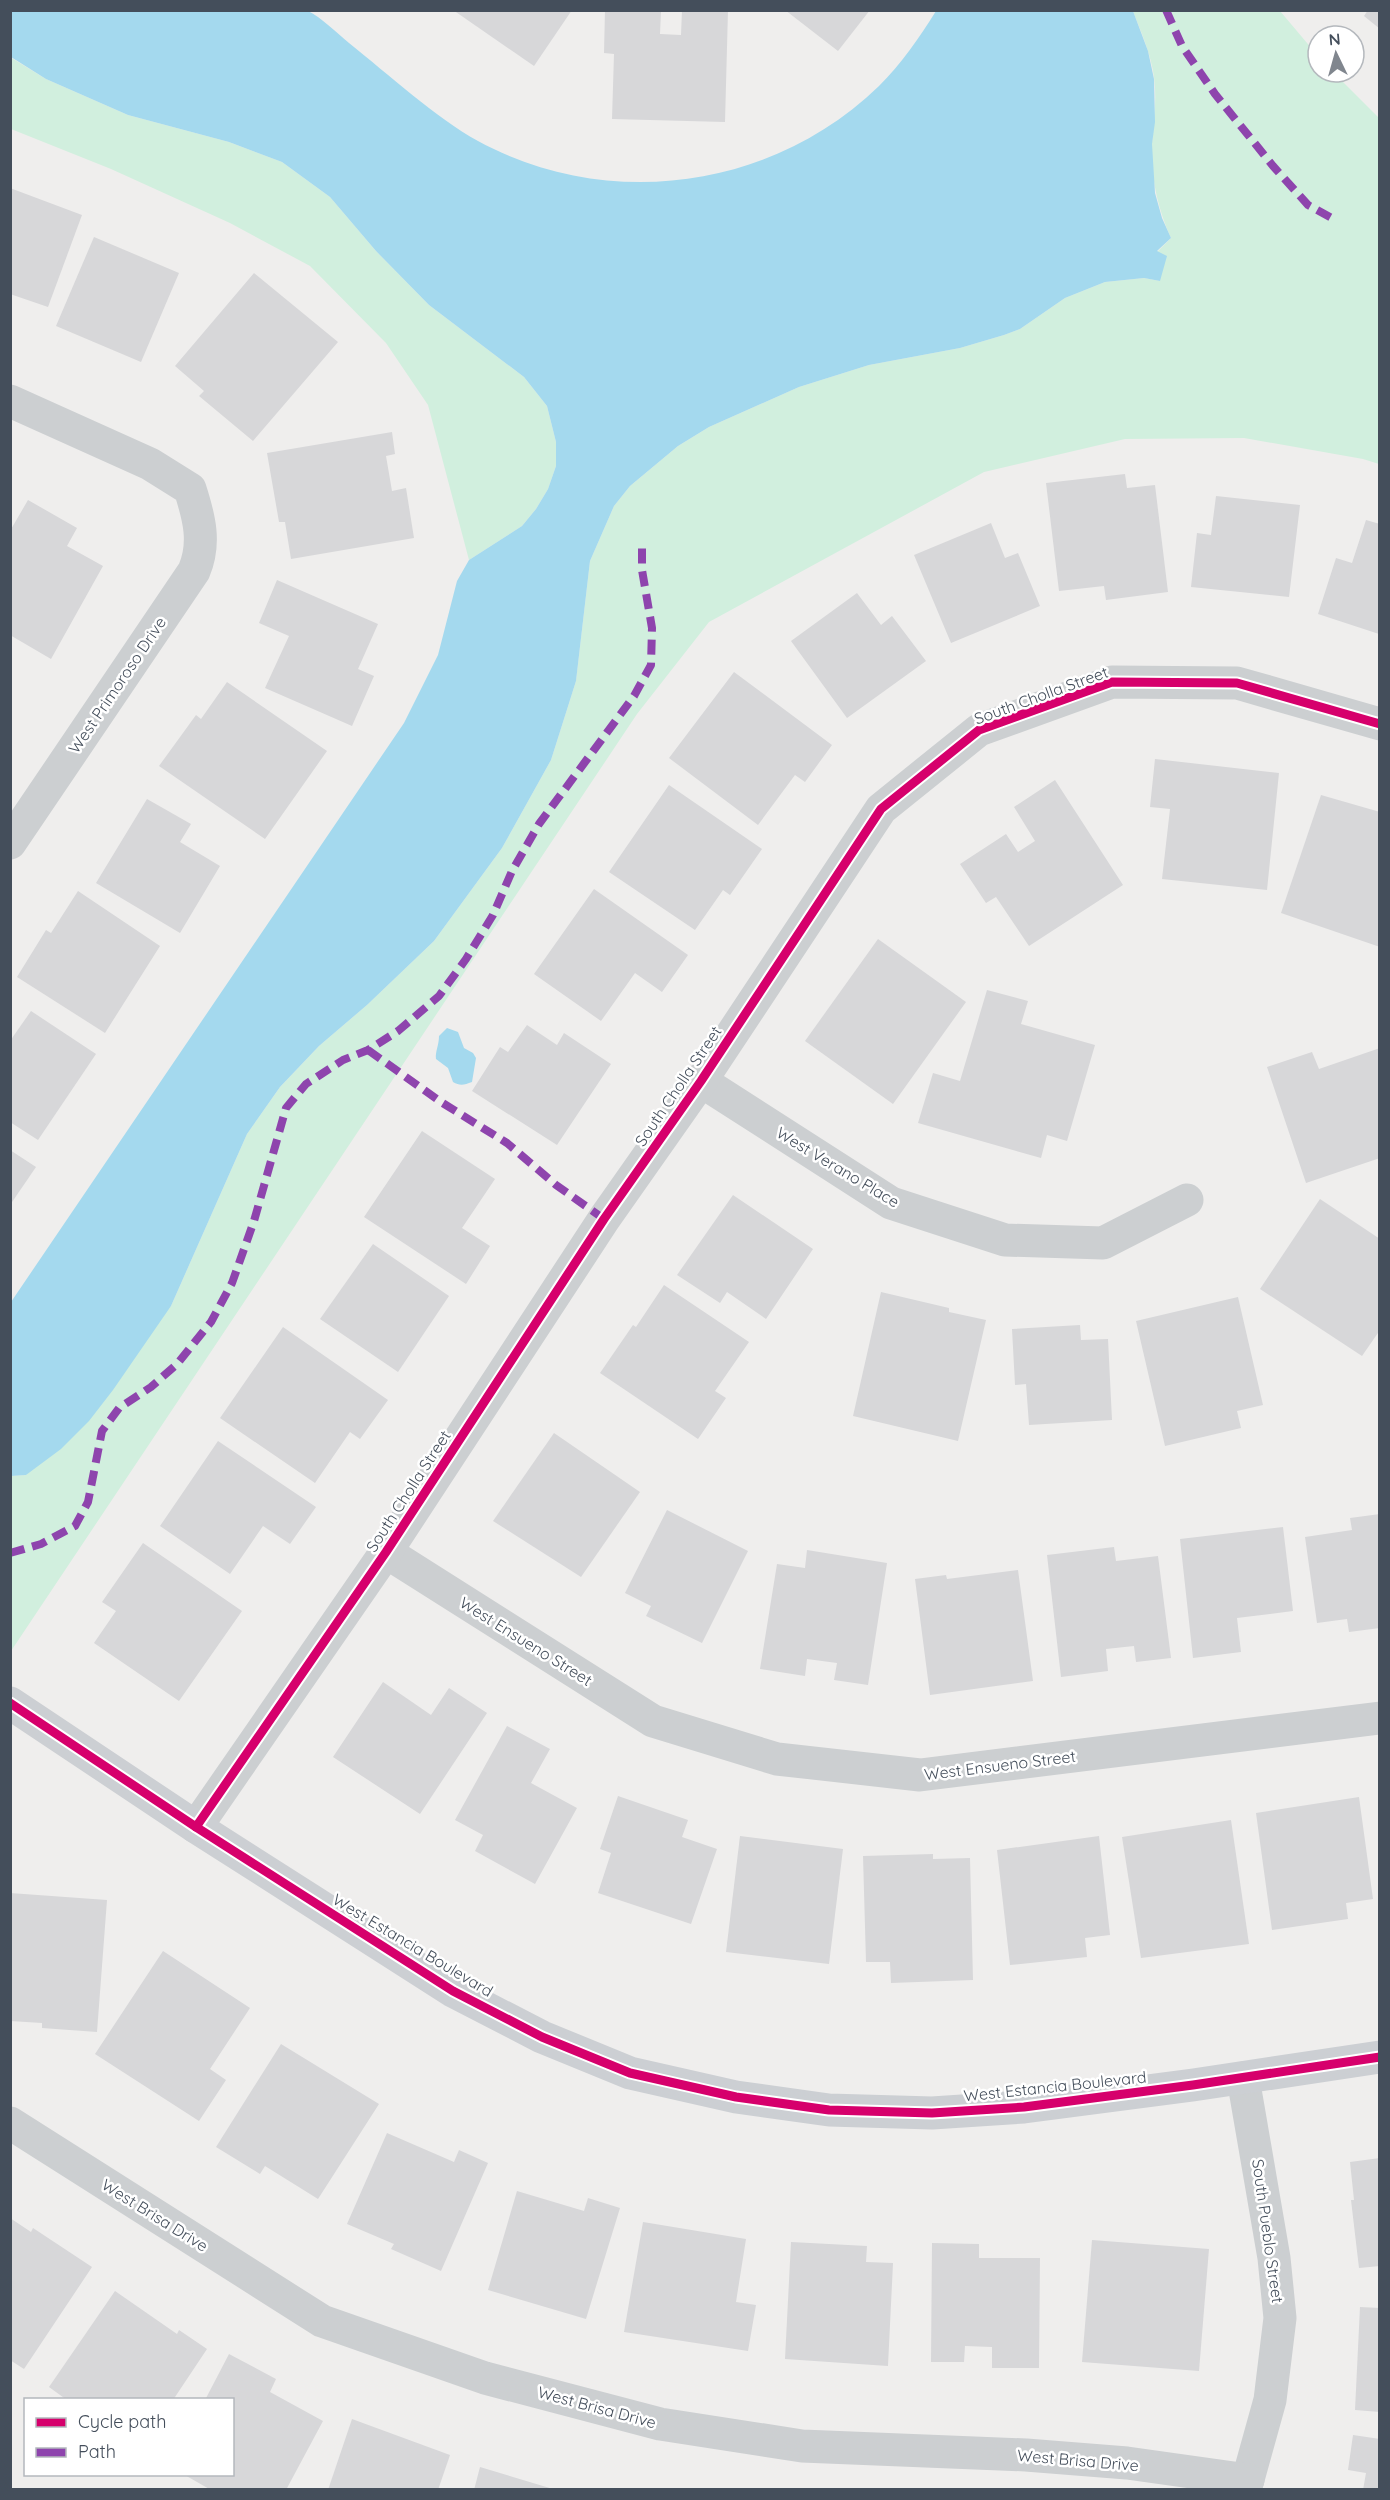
<svg xmlns="http://www.w3.org/2000/svg" width="1390" height="2500" font-family="Quicksand,sans-serif">
	<style>
		.green { fill: #d1efde }
		.water { fill: #a4d9ee }
		.building { fill: #d7d7d9 }
		.lines { fill: none; stroke-linecap: round; stroke-linejoin: round }
		.street { stroke: #cccfd1; stroke-width: 33 }
		.secondary { stroke: #cccfd3; stroke-width: 33 }
		.quiet { stroke: #8e44ad; stroke-width: 8; stroke-dasharray: 15 8; stroke-linecap: butt }
		.cycleway-casing { stroke: #fff; stroke-width: 13 }
		.cycleway { stroke: #d6006c; stroke-width: 9 }
		.labels { text-anchor: middle; stroke-width: 5; stroke-linejoin: round; paint-order: stroke }
		.street-label { font-size: 16px; fill: #444e5b; stroke: #fff }
	</style>
	<rect width="100%" height="100%" fill="#efeeed"/>
	<g class="green">
		<path d="M1133,11h147l38,45v16h15l46,46v346l-16,-5 -119,-21 -119,1 -141,33 -275,150 -72,92 -626,937v-175l15,-1 145,-169 76,-172 33,-47 39,-41 48,-41 67,-64 68,-93 49,-88 25,-79 14,-120 24,-55 16,-20 48,-40 31,-19 90,-40 70,-22 91,-17 44,-13 16,-6 45,-31 40,-16 39,-4 16,3 -3,-29 14,-14c-13,-29 -21,-63 -19,-95 2,-22 5,-44 2,-66 -3,-23 -13,-45 -21,-66z"/>
		<polygon points="10,57 46,79 128,115 229,142 282,162 330,197 376,251 429,305 524,377 547,406 556,442 556,466 548,489 536,509 522,526 469,560 428,405 386,343 310,266 230,223 111,169 11,129"/>
	</g>
	<g class="water">
		<path d="M11,10c78,0 156,0 235,0 12,0 53,-3 62,1 13,6 30,23 41,32 39,31 87,75 129,98 131,71 295,48 401,-55 22,-22 41,-49 57,-75h197l15,40 6,28 1,43 -3,22 3,49 7,25 9,20 -14,13 10,5 -7,25 -16,-3 -39,4 -40,16 -45,31 -16,6 -44,13 -91,17 -70,22 -90,40 -31,19 -48,40 -16,20 -24,55 -14,120 -25,79 -49,88 -68,93 -67,64 -48,41 -39,41 -33,47 -76,172 -58,84 -24,31 -28,28 -35,26 -15,1v-174l393,-579 34,-68 19,-74 12,-21 53,-34 14,-17 12,-20 8,-23v-24l-9,-36 -23,-29 -95,-72 -53,-54 -46,-54 -48,-35 -53,-20 -101,-27 -82,-36 -35,-22z"/>
		<path d="M447,1028l11,4 6,16 9,5 3,5 -4,24c-8,3 -12,4 -19,0l-5,-14 -12,-9c-1,-7 3,-14 3,-23z"/>
	</g>
	<g class="building">
		<polygon points="453,10 572,10 534,66"/>
		<polygon points="605,10 661,11 660,34 681,35 682,10 728,10 725,122 612,119 614,54 604,53"/>
		<polygon points="785,10 870,10 838,51"/>
		<polygon points="1368,10 1380,10 1380,29 1364,16"/>
		<polygon points="10,188 82,215 48,307 10,294"/>
		<polygon points="94,237 179,273 141,362 56,326"/>
		<polygon points="254,273 338,342 253,441 199,396 204,391 175,366"/>
		<polygon points="392,432 395,454 386,456 392,491 406,488 414,538 291,559 285,522 279,522 267,453"/>
		<polygon points="1125,474 1127,488 1155,485 1168,592 1106,600 1104,586 1059,591 1046,483"/>
		<polygon points="1216,496 1300,505 1289,597 1191,587 1197,533 1211,535"/>
		<polygon points="28,500 77,528 67,546 103,566 51,659 10,635 10,531"/>
		<polygon points="1366,520 1380,524 1379,634 1318,614 1336,558 1352,563"/>
		<polygon points="991,523 1005,558 1018,553 1040,606 951,643 914,555"/>
		<polygon points="277,580 378,624 358,669 374,676 352,726 265,688 289,636 259,623"/>
		<polygon points="857,593 881,625 892,616 926,661 847,718 791,641"/>
		<polygon points="734,672 832,745 805,782 795,775 758,825 669,758"/>
		<polygon points="227,682 327,751 265,839 159,766 196,715 201,719"/>
		<polygon points="1155,759 1279,773 1267,890 1162,879 1170,809 1150,807"/>
		<polygon points="1055,780 1123,885 1029,946 996,897 986,903 960,864 1006,834 1018,852 1035,841 1014,807"/>
		<polygon points="669,785 762,849 730,895 723,890 695,930 609,872"/>
		<polygon points="1321,795 1380,812 1380,947 1281,913"/>
		<polygon points="147,799 191,824 180,842 220,866 180,933 96,883"/>
		<polygon points="594,889 688,955 662,992 635,973 601,1021 534,974"/>
		<polygon points="78,891 160,946 105,1033 17,977 46,930 51,933"/>
		<polygon points="878,939 966,1002 893,1104 805,1041"/>
		<polygon points="987,990 1028,1001 1021,1024 1095,1045 1067,1141 1047,1135 1041,1158 918,1123 933,1073 960,1081"/>
		<polygon points="31,1011 96,1054 38,1140 10,1122 10,1041"/>
		<polygon points="527,1025 557,1045 564,1033 611,1064 557,1145 472,1091 500,1047 508,1052"/>
		<polygon points="1380,1048 1380,1158 1306,1183 1267,1067 1312,1052 1319,1069"/>
		<polygon points="422,1131 495,1179 462,1228 490,1246 466,1284 364,1217"/>
		<polygon points="10,1150 36,1167 10,1205"/>
		<polygon points="733,1195 813,1249 766,1319 727,1292 720,1303 677,1275"/>
		<polygon points="1320,1199 1380,1239 1380,1330 1362,1356 1260,1289"/>
		<polygon points="373,1244 449,1296 398,1372 320,1319"/>
		<polygon points="664,1285 749,1342 715,1391 726,1398 698,1439 600,1373 633,1325 636,1327"/>
		<polygon points="881,1292 949,1308 949,1312 986,1320 958,1441 853,1416"/>
		<polygon points="1238,1297 1263,1405 1237,1411 1241,1428 1165,1446 1136,1321"/>
		<polygon points="1080,1325 1081,1340 1108,1339 1112,1420 1029,1425 1026,1384 1015,1385 1012,1329"/>
		<polygon points="283,1327 388,1400 360,1439 350,1432 315,1483 220,1418"/>
		<polygon points="554,1433 640,1492 581,1577 493,1521"/>
		<polygon points="218,1441 316,1507 290,1544 263,1526 230,1574 160,1526"/>
		<polygon points="667,1510 748,1551 702,1643 646,1616 651,1606 625,1593"/>
		<polygon points="1380,1514 1380,1628 1349,1632 1347,1619 1317,1623 1305,1537 1352,1530 1350,1518"/>
		<polygon points="1283,1527 1293,1611 1237,1618 1241,1652 1193,1658 1180,1539"/>
		<polygon points="143,1543 242,1611 179,1701 94,1643 116,1611 102,1602"/>
		<polygon points="1114,1547 1116,1561 1158,1556 1171,1658 1136,1662 1134,1646 1106,1649 1108,1671 1061,1677 1047,1555"/>
		<polygon points="807,1550 887,1563 868,1685 834,1680 837,1663 807,1659 805,1676 760,1669 777,1564 805,1568"/>
		<polygon points="1018,1570 1033,1681 930,1695 915,1579 946,1575 947,1579"/>
		<polygon points="383,1682 431,1715 449,1688 487,1713 420,1814 333,1757"/>
		<polygon points="507,1726 550,1749 531,1783 577,1808 535,1884 475,1851 483,1835 455,1820"/>
		<polygon points="618,1796 688,1820 682,1837 717,1849 691,1924 598,1893 611,1853 600,1849"/>
		<polygon points="1359,1797 1373,1899 1346,1903 1348,1919 1272,1930 1256,1813"/>
		<polygon points="1231,1820 1249,1944 1141,1958 1122,1837"/>
		<polygon points="740,1836 843,1849 829,1964 726,1952"/>
		<polygon points="1099,1836 1110,1935 1085,1938 1087,1957 1010,1965 997,1850"/>
		<polygon points="933,1854 933,1859 970,1858 973,1980 891,1983 890,1962 866,1962 863,1856"/>
		<polygon points="10,1893 107,1900 97,2032 42,2028 42,2023 10,2021"/>
		<polygon points="163,1951 250,2008 210,2069 226,2080 199,2121 95,2054"/>
		<polygon points="281,2044 379,2104 318,2199 265,2166 260,2174 216,2147"/>
		<polygon points="387,2133 454,2162 459,2150 488,2163 441,2271 391,2249 394,2244 347,2224"/>
		<polygon points="1380,2158 1380,2266 1359,2268 1351,2200 1354,2200 1350,2162"/>
		<polygon points="517,2191 584,2211 588,2198 620,2208 586,2319 488,2290"/>
		<polygon points="10,2218 31,2232 33,2228 92,2267 24,2369 10,2360"/>
		<polygon points="643,2222 746,2239 736,2302 756,2305 748,2351 624,2332"/>
		<polygon points="1092,2240 1209,2249 1199,2371 1082,2362"/>
		<polygon points="791,2242 867,2246 866,2262 893,2263 888,2366 785,2359"/>
		<polygon points="932,2243 979,2244 979,2258 1040,2258 1039,2368 992,2368 992,2347 965,2346 964,2362 931,2362"/>
		<polygon points="115,2291 177,2334 179,2330 207,2349 173,2400 67,2400 49,2387"/>
		<polygon points="1360,2307 1380,2308 1380,2412 1355,2410"/>
		<polygon points="229,2354 276,2379 270,2392 323,2421 286,2490 211,2490 183,2474 232,2474 232,2400 205,2400"/>
		<polygon points="352,2419 450,2455 438,2490 328,2490"/>
		<polygon points="1353,2435 1380,2439 1380,2490 1363,2490 1366,2473 1348,2470"/>
		<polygon points="480,2467 553,2489 553,2490 474,2490"/>
	</g>
	<g class="lines">
		<g class="street">
			<path d="M10,401l140,63 40,25c9,28 16,54 4,82l-184,272"/>
			<polyline points="701,1081 891,1203 1005,1240 1103,1243 1187,1200"/>
			<polyline points="386,1552 653,1721 777,1759 920,1775 1380,1718"/>
			<polyline points="196,1827 386,1552 604,1219 701,1081 881,809 979,730 1112,682 1237,683 1380,724"/>
			<polyline points="1243,2078 1274,2258 1280,2318 1270,2400 1245,2490"/>
			<polyline points="10,2123 322,2321 485,2378 660,2424 802,2446 1026,2455 1127,2463 1248,2480"/>
		</g>
		<polyline class="secondary" points="10,1703 196,1827 453,1991 542,2037 630,2073 736,2097 829,2110 932,2113 1024,2107 1193,2085 1380,2057"/>
		<g class="quiet">
			<polyline points="1166,10 1182,46 1215,94 1273,166 1308,205 1337,221"/>
			<polyline points="368,1050 441,1102 507,1143 556,1185 604,1219"/>
			<polyline points="10,1553 41,1544 75,1526 88,1502 102,1431 119,1408 151,1387 177,1364 211,1322 232,1283 254,1221 286,1108 306,1084 343,1060 368,1050 398,1031 439,996 466,959 493,915 512,871 539,824 634,696 651,665 652,628 642,570 642,548"/>
		</g>
		<defs>
			<g id="cycleway">
				<polyline points="10,1703 196,1827 453,1991 542,2037 630,2073 736,2097 829,2110 932,2113 1024,2107 1193,2085 1380,2057"/>
				<polyline points="196,1827 386,1552 604,1219 701,1081 881,809 979,730 1112,682 1237,683 1380,724"/>
			</g>
		</defs>
		<use href="#cycleway" class="cycleway-casing"/>
		<use href="#cycleway" class="cycleway"/>
	</g>
	<g class="labels">
		<g class="street-label">
			<text transform="translate(117 685) rotate(-56)" y="6">West Primoroso Drive</text>
			<text transform="translate(1041 695) rotate(-20)" y="6">South Cholla Street</text>
			<text transform="translate(678 1086) rotate(-56)" y="6">South Cholla Street</text>
			<text transform="translate(838 1167) rotate(31)" y="6">West Verano Place</text>
			<text transform="translate(408 1491) rotate(-57)" y="6">South Cholla Street</text>
			<text transform="translate(526 1641) rotate(32)" y="6">West Ensueno Street</text>
			<text transform="translate(1000 1765) rotate(-7)" y="6">West Ensueno Street</text>
			<text transform="translate(413 1945) rotate(31)" y="6">West Estancia Boulevard</text>
			<text transform="translate(1055 2086) rotate(-6)" y="6">West Estancia Boulevard</text>
			<text transform="translate(155 2215) rotate(32)" y="6">West Brisa Drive</text>
			<text transform="translate(1268 2231) rotate(82)" y="6">South Pueblo Street</text>
			<text transform="translate(597 2407) rotate(15)" y="6">West Brisa Drive</text>
			<text transform="translate(1078 2460) rotate(5)" y="6">West Brisa Drive</text>
		</g>
	</g>
	<rect width="1390" height="2500" fill="none" stroke="#444e5b" stroke-width="24"/>
	<rect x="24" y="2398" width="210" height="78" fill="#ffffff" stroke="#b4b8bd" stroke-width="1.5"/>
	<rect x="36" y="2418" width="30" height="9" fill="#d6006c" stroke="#b4b8bd" stroke-width="1.5"/>
	<text x="78" y="2428" font-size="18" fill="#444e5b">Cycle path</text>
	<rect x="36" y="2448" width="30" height="9" fill="#8e44ad" stroke="#b4b8bd" stroke-width="1.5"/>
	<text x="78" y="2458" font-size="18" fill="#444e5b">Path</text>
	<g transform="translate(1336 54) rotate(355)"><circle r="28" fill="#ffffff" stroke="#b4b8bd" stroke-width="1.5"/>
	<path d="M0-4.5L10 22L0 15L-10 22Z" fill="#80868e"/>
	<text y="-9" font-size="16" font-weight="bold" text-anchor="middle" fill="#444e5b">N</text>
	</g>
</svg>
